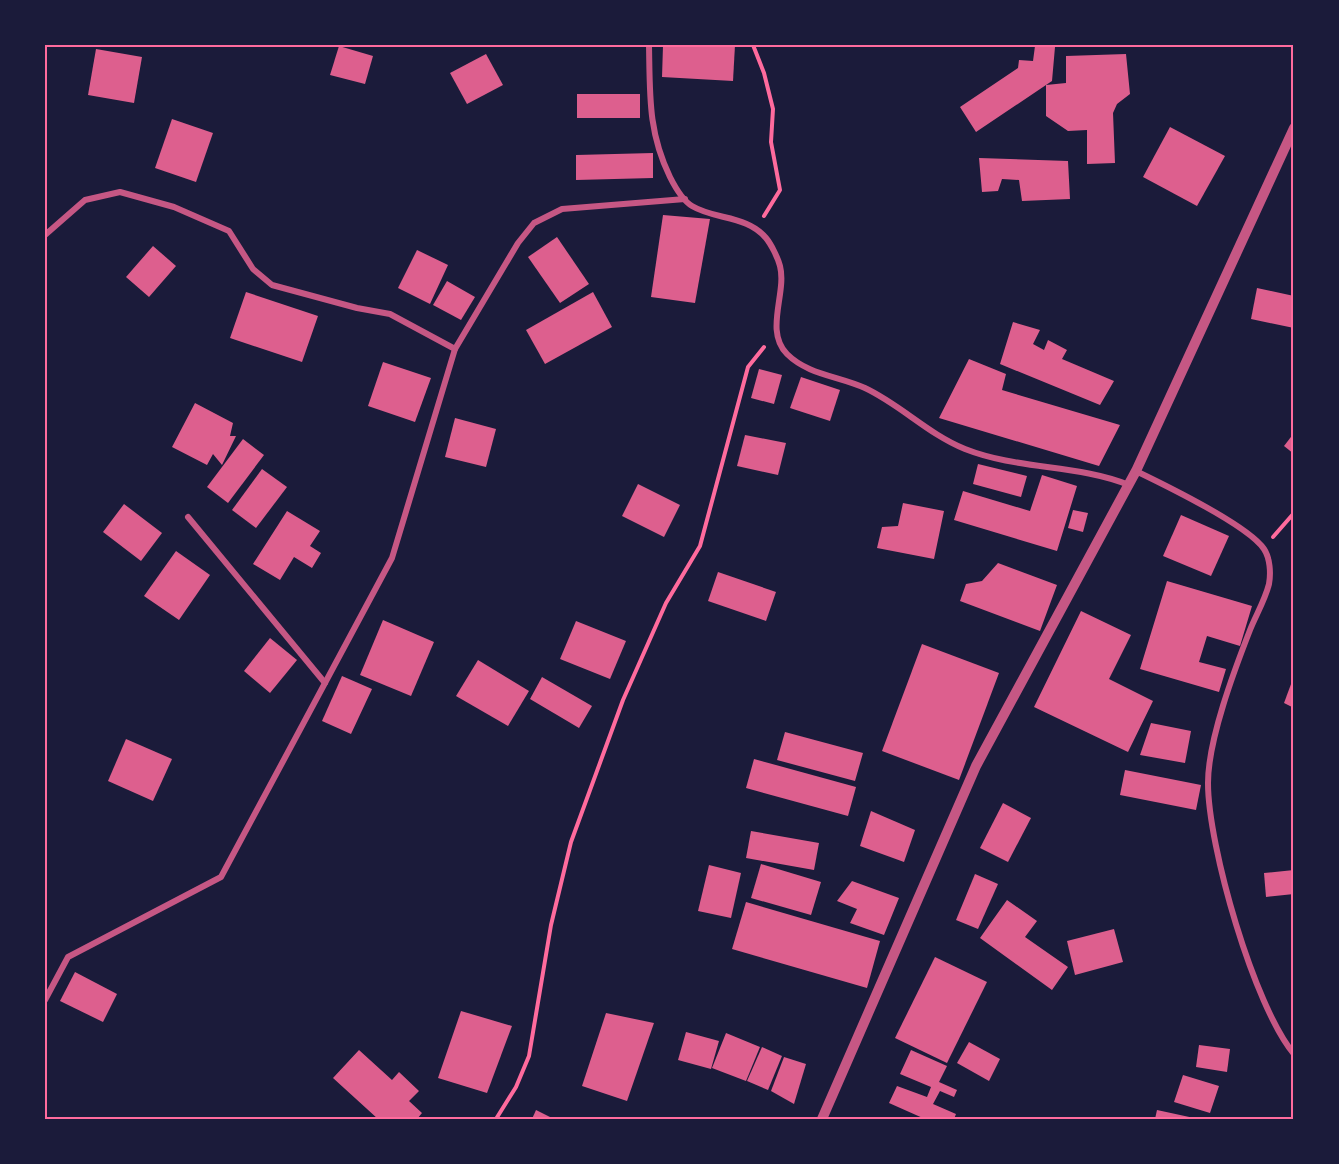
<svg xmlns="http://www.w3.org/2000/svg" width="1339" height="1164" font-family="Barlow,sans-serif">
	<style>
		.building { fill: #dd5f8e }
		.lines { fill: none; stroke-linecap: round; stroke-linejoin: round }
		.path { stroke: #ff6b9d; stroke-width: 4 }
		.minor { stroke: #c65784; stroke-width: 6 }
		.tertiary { stroke: #c65784; stroke-width: 10 }
		.neatline { fill: none; stroke: #ff6b9d; stroke-width: 2 }
	</style>
	<rect width="100%" height="100%" fill="#1b1b3a"/>
	<g class="building">
		<polygon points="663,45 735,45 733,81 662,77"/>
		<polygon points="339,46 373,56 365,84 330,75"/>
		<polygon points="1035,46 1055,47 1052,81 1046,85 1066,83 1066,56 1126,54 1130,94 1117,104 1113,113 1115,163 1087,164 1087,130 1068,131 1046,116 1046,85 976,132 960,107 1018,68 1019,60 1033,61"/>
		<polygon points="96,49 142,57 134,103 88,95"/>
		<polygon points="486,54 503,85 467,104 450,73"/>
		<rect x="577" y="94" width="63" height="24"/>
		<polygon points="172,119 213,133 196,182 155,168"/>
		<polygon points="1170,127 1225,156 1197,206 1143,177"/>
		<polygon points="653,153 653,178 576,180 576,155"/>
		<polygon points="979,158 1068,161 1070,199 1022,201 1019,180 1002,179 998,191 982,192"/>
		<polygon points="663,215 710,219 695,303 651,297"/>
		<polygon points="557,237 589,284 560,303 528,257"/>
		<polygon points="153,246 176,266 149,297 126,277"/>
		<polygon points="417,250 448,265 430,304 398,288"/>
		<polygon points="447,281 475,297 461,320 433,305"/>
		<polygon points="1257,288 1294,296 1294,328 1251,319"/>
		<polygon points="246,292 318,316 302,362 230,338"/>
		<polygon points="593,292 612,327 545,364 526,330"/>
		<polygon points="1013,322 1040,330 1033,344 1044,350 1048,340 1067,350 1062,359 1114,381 1100,405 1000,364"/>
		<polygon points="969,359 1006,374 1002,390 1120,425 1099,466 939,418"/>
		<polygon points="383,362 431,378 415,422 368,406"/>
		<polygon points="759,369 782,375 774,404 751,398"/>
		<polygon points="801,377 840,390 830,421 790,408"/>
		<polygon points="195,403 233,423 230,436 236,436 222,465 213,454 207,465 172,447"/>
		<polygon points="455,418 496,429 486,467 445,457"/>
		<polygon points="1294,433 1294,454 1284,446"/>
		<polygon points="745,435 786,443 778,475 737,466"/>
		<polygon points="243,439 264,455 228,503 207,487"/>
		<polygon points="978,464 1027,476 1021,497 973,484"/>
		<polygon points="262,469 287,487 256,528 232,510"/>
		<polygon points="1042,475 1077,486 1057,551 954,520 963,491 1030,511"/>
		<polygon points="638,484 680,505 664,537 622,516"/>
		<polygon points="903,503 944,511 934,559 877,548 882,527 898,526"/>
		<polygon points="124,504 162,533 141,561 103,532"/>
		<polygon points="1073,510 1088,513 1083,532 1068,528"/>
		<polygon points="287,511 320,531 310,546 321,553 312,568 294,557 280,580 253,564"/>
		<polygon points="1181,515 1229,536 1211,576 1163,556"/>
		<polygon points="176,551 210,575 179,620 144,596"/>
		<polygon points="998,563 1057,585 1040,631 960,601 966,584 982,581"/>
		<polygon points="718,572 776,592 766,621 708,601"/>
		<polygon points="1167,581 1252,606 1240,646 1207,636 1199,662 1226,669 1219,692 1140,669"/>
		<polygon points="1081,611 1131,635 1109,679 1153,701 1128,752 1034,707"/>
		<polygon points="383,620 434,642 411,696 360,675"/>
		<polygon points="576,621 626,641 610,679 560,659"/>
		<polygon points="270,638 297,660 270,693 244,671"/>
		<polygon points="922,644 999,673 959,780 882,751"/>
		<polygon points="478,660 529,691 508,726 456,696"/>
		<polygon points="342,676 372,689 351,734 322,721"/>
		<polygon points="1294,676 1294,708 1284,703"/>
		<polygon points="542,677 592,706 579,728 530,699"/>
		<polygon points="1151,723 1191,731 1185,763 1140,755"/>
		<polygon points="785,732 863,753 855,781 777,760"/>
		<polygon points="126,739 172,759 153,801 108,781"/>
		<polygon points="754,759 856,787 848,816 746,788"/>
		<polygon points="1125,770 1201,785 1196,810 1120,795"/>
		<polygon points="1003,803 1031,818 1008,862 980,848"/>
		<polygon points="871,811 915,830 904,862 860,846"/>
		<polygon points="751,831 819,843 814,870 746,858"/>
		<polygon points="761,864 821,882 811,915 751,898"/>
		<polygon points="709,865 741,873 731,918 698,911"/>
		<polygon points="1294,870 1294,894 1266,897 1264,873"/>
		<polygon points="975,874 998,884 978,929 956,920"/>
		<polygon points="852,881 899,898 884,935 850,923 857,909 837,901"/>
		<polygon points="1007,900 1037,921 1025,937 1068,967 1052,990 980,938"/>
		<polygon points="746,902 880,941 867,988 732,949"/>
		<polygon points="1114,929 1123,962 1075,975 1067,941"/>
		<polygon points="935,957 987,982 947,1063 895,1038"/>
		<polygon points="75,972 117,994 103,1022 60,1001"/>
		<polygon points="461,1011 512,1026 487,1093 438,1078"/>
		<polygon points="606,1013 654,1023 627,1101 582,1086"/>
		<polygon points="686,1032 719,1041 711,1069 678,1060"/>
		<polygon points="726,1033 760,1047 746,1081 712,1068"/>
		<polygon points="969,1042 1000,1059 989,1081 957,1063"/>
		<polygon points="1199,1045 1230,1049 1227,1072 1196,1067"/>
		<polygon points="762,1047 782,1056 768,1090 747,1081"/>
		<polygon points="359,1050 392,1080 399,1072 419,1091 409,1101 422,1113 417,1119 378,1119 333,1078"/>
		<polygon points="911,1050 947,1066 939,1082 957,1090 954,1097 940,1091 933,1104 956,1114 954,1119 925,1119 889,1103 897,1086 927,1097 931,1087 900,1074"/>
		<polygon points="784,1057 806,1064 794,1104 771,1091"/>
		<polygon points="1183,1075 1219,1086 1210,1113 1174,1102"/>
		<polygon points="536,1110 554,1119 532,1119"/>
		<polygon points="1157,1110 1194,1118 1194,1119 1155,1119"/>
	</g>
	<g class="lines">
		<g class="path">
			<polyline points="753,45 764,73 773,109 771,142 780,190 764,216"/>
			<polyline points="1273,537 1294,513"/>
			<polyline points="496,1119 516,1087 529,1056 551,925 571,842 623,700 666,603 700,546 748,367 764,347"/>
		</g>
		<g class="minor">
			<path d="M649,45c1,50 -1,87 21,132 5,10 12,23 22,29 23,14 55,9 74,32 5,6 12,20 14,28 7,27 -16,65 7,88 21,21 52,22 78,34 36,17 63,46 100,61 53,21 112,15 164,36"/>
			<polyline points="45,235 85,200 120,192 174,207 229,231 253,269 272,285 357,308 390,314 455,349"/>
			<path d="M1136,471c29,14 112,54 128,78 6,9 7,24 5,35 -4,16 -13,31 -19,46 -16,41 -42,110 -42,153 0,63 46,223 86,271"/>
			<polyline points="188,517 325,683"/>
			<polyline points="45,1000 68,957 221,877 392,558 455,349 518,243 534,223 562,209 685,199"/>
		</g>
		<polyline class="tertiary" points="822,1119 976,766 1136,471 1294,128"/>
	</g>
	<rect width="1339" height="1164" fill="none" stroke="#1b1b3a" stroke-width="93"/>
	<rect x="46" y="46" width="1246" height="1072" class="neatline"/>
</svg>
